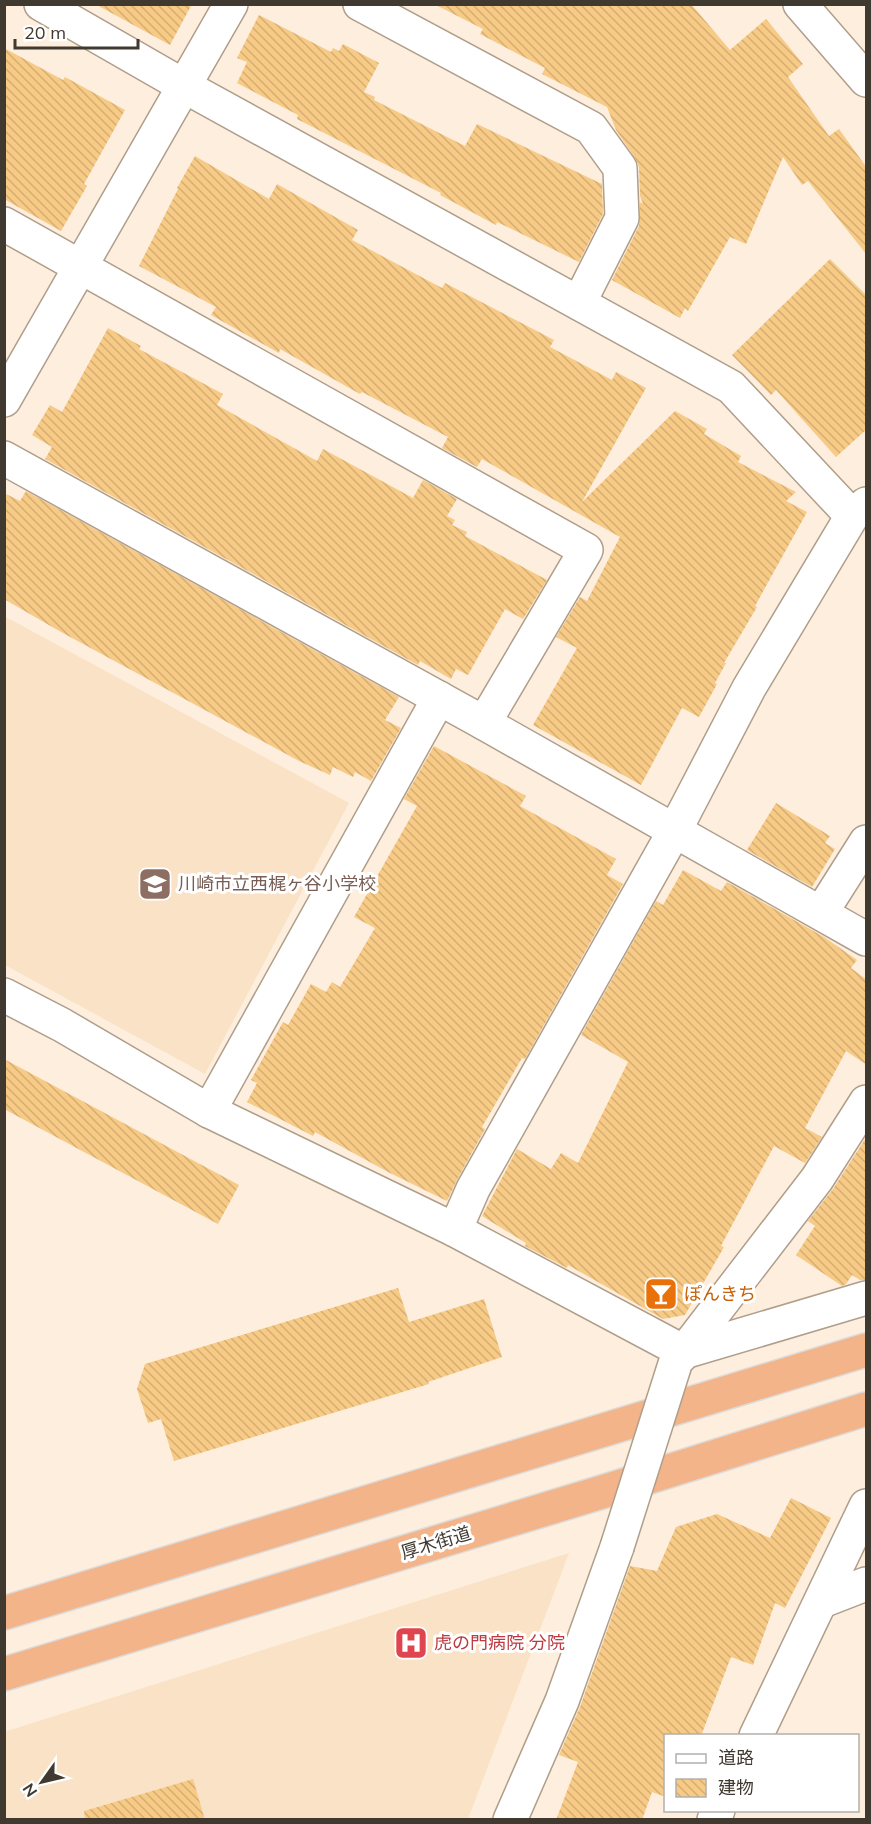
<svg xmlns="http://www.w3.org/2000/svg" width="871" height="1824" font-family="Mulish,'Noto Sans JP',sans-serif">
	<style>
		.built { fill: #fae2c6 }
		.building { fill: url(#building-back-hatch) }
		.lines { fill: none; stroke-linecap: round; stroke-linejoin: round }
		.street-casing { stroke: #af9e8a; stroke-width: 36 }
		.highway-casing { stroke: #dddbda; stroke-width: 36 }
		.street { stroke: #fff; stroke-width: 33 }
		.highway { stroke: #f3b48a; stroke-width: 33 }
		.street-bridge-casing { stroke: #af9e8a; stroke-width: 36; stroke-linecap: butt }
		.street-bridge { stroke: #fff; stroke-width: 33 }
		.labels { text-anchor: middle; stroke-width: 6; stroke-linejoin: round; paint-order: stroke }
		.education-label { font-size: 18px; fill: #785e54; stroke: #fff; text-anchor: start }
		.food-label { font-size: 18px; fill: #c56008; stroke: #fff; text-anchor: start }
		.street-label { font-size: 18px; fill: #403930; stroke: #fff }
		.health-label { font-size: 18px; fill: #be3a42; stroke: #fff; text-anchor: start }
	</style>
	<defs>
		<pattern id="building-back-hatch" width="6" height="6" patternUnits="userSpaceOnUse" patternTransform="scale(1.5)"><rect width="6" height="6" fill="#f7ca86"/><path d="M-1 5l2 2M0 0l6 6M5-1l2 2" fill="none" stroke="#d5ae74"/></pattern>
	</defs>
	<rect width="100%" height="100%" fill="#feeedd"/>
	<g class="built">
		<polygon points="4,616 349,803 205,1074 5,965"/>
		<polygon points="569,1553 468,1819 5,1819 4,1732"/>
	</g>
	<g class="building">
		<polygon points="95,4 192,4 170,45"/>
		<polygon points="434,4 691,4 730,50 766,19 803,64 788,77 829,136 839,129 867,168 867,255 808,181 802,185 783,157 746,244 730,237 688,311 685,308 680,318 612,280 639,226 640,202 643,204 640,196 639,167 635,158 616,130 607,107 542,74 545,68 480,34 483,29"/>
		<polygon points="259,15 331,52 333,48 339,51 343,44 379,63 364,92 375,97 374,100 465,146 477,124 602,184 603,214 579,262 497,222 496,225 440,195 441,193 297,119 298,115 237,83 247,62 237,58"/>
		<polygon points="4,48 63,80 65,77 125,110 84,184 87,186 61,231 4,199"/>
		<polygon points="195,156 269,199 277,184 358,230 352,240 442,288 445,283 554,340 550,347 612,380 616,372 646,388 582,502 675,411 707,429 704,434 741,456 738,462 796,492 786,501 807,512 755,606 757,607 724,663 726,663 715,683 717,684 699,717 682,708 641,785 533,725 577,648 556,637 580,597 587,601 620,537 482,459 477,467 442,448 448,437 362,392 360,394 280,349 279,353 211,315 216,307 139,266 178,189 177,188"/>
		<polygon points="830,259 867,296 867,429 836,457 776,390 771,395 732,355"/>
		<polygon points="108,328 141,346 139,349 223,394 217,405 317,461 323,449 413,498 423,480 457,499 447,516 455,520 452,525 467,532 465,536 547,580 523,619 505,609 468,675 456,669 451,679 420,661 418,665 45,459 52,447 32,435 50,405 62,412"/>
		<polygon points="26,491 399,697 385,720 401,728 371,781 355,772 353,777 333,767 330,775 299,761 61,632 4,599 4,493 20,501"/>
		<polygon points="434,746 526,796 520,806 616,859 607,875 623,884 525,1059 522,1058 482,1127 485,1129 457,1180 447,1201 388,1172 315,1132 313,1136 247,1102 257,1083 251,1080 283,1022 288,1025 311,984 326,992 332,982 340,987 375,928 354,917 417,806 404,799"/>
		<polygon points="776,803 830,836 825,843 835,849 812,887 747,850"/>
		<polygon points="683,870 721,891 727,882 824,937 857,960 851,968 867,980 867,1065 846,1051 805,1128 822,1137 805,1163 774,1146 721,1246 724,1247 685,1315 663,1319 568,1265 567,1268 525,1246 526,1243 482,1216 517,1149 551,1169 561,1153 578,1163 628,1062 581,1035 656,901 663,905"/>
		<polygon points="4,1059 239,1185 218,1224 4,1109"/>
		<polygon points="867,1136 867,1280 860,1280 852,1275 846,1284 842,1286 796,1255 815,1226 808,1221 833,1189"/>
		<polygon points="398,1288 409,1322 484,1299 502,1357 428,1382 429,1384 174,1461 161,1419 148,1423 137,1389 145,1364"/>
		<polygon points="791,1498 831,1518 785,1608 775,1603 753,1665 731,1657 701,1736 666,1736 666,1797 652,1792 642,1820 556,1820 578,1762 559,1755 580,1707 630,1566 657,1571 676,1527 717,1514 770,1538"/>
		<polygon points="193,1779 205,1820 85,1820 84,1811"/>
	</g>
	<g class="lines">
		<defs>
			<g id="street">
				<polyline points="41,4 184,86 731,387 852,516"/>
				<polyline points="360,4 591,128 620,168 622,218 579,303"/>
				<polyline points="800,4 866,80"/>
				<polyline points="4,224 586,550 484,723"/>
				<polyline points="4,400 231,4"/>
				<polyline points="4,458 484,723 866,939"/>
				<polyline points="821,913 866,842"/>
				<polyline points="4,995 62,1025 209,1111 455,1230 684,1352 866,1298"/>
				<polyline points="209,1111 439,698"/>
				<polyline points="455,1230 473,1189 675,830 749,688 852,516 866,504"/>
				<polyline points="680,1357 817,1179 866,1102"/>
				<polyline points="822,1601 866,1584"/>
				<polyline points="756,1736 866,1506"/>
				<polyline points="510,1820 562,1701 617,1547"/>
				<polyline points="714,1820 718,1810"/>
			</g>
			<g id="highway">
				<polyline points="4,1613 866,1350"/>
				<polyline points="4,1674 602,1492 866,1409"/>
			</g>
		</defs>
		<use href="#street" class="street-casing"/>
		<use href="#highway" class="highway-casing"/>
		<use href="#street" class="street"/>
		<use href="#highway" class="highway"/>
		<defs>
			<polyline id="street-bridge" points="617,1547 675,1364"/>
		</defs>
		<use href="#street-bridge" class="street-bridge-casing"/>
		<use href="#street-bridge" class="street-bridge"/>
	</g>
	<defs>
		<symbol id="school-square" viewBox="-11 -11 22 22"><rect x="-9" y="-9" width="18" height="18" rx="4" fill="#8d6e63" stroke="#fff"/><path d="M0-5L7-2L0 1L-7-2ZM-4 1L0 2.5L4 1V4Q0 6-4 4Z" fill="#fff"/></symbol>
		<symbol id="bar-square" viewBox="-11 -11 22 22"><rect x="-9" y="-9" width="18" height="18" rx="4" fill="#e8710a" stroke="#fff"/><path d="M-6-5H6L.8 .8V4.5H3.5V6h-7V4.5H-.8V.8Z" fill="#fff"/></symbol>
		<symbol id="hospital-square" viewBox="-11 -11 22 22"><rect x="-9" y="-9" width="18" height="18" rx="4" fill="#e0444e" stroke="#fff"/><path d="M-5-5h3v3.5h4V-5h3V5h-3V1.5h-4V5h-3Z" fill="#fff"/></symbol>
	</defs>
	<g fill-rule="evenodd">
		<use href="#school-square" x="136" y="865" width="38" height="38"/>
		<use href="#bar-square" x="642" y="1275" width="38" height="38"/>
		<use href="#hospital-square" x="392" y="1624" width="38" height="38"/>
	</g>
	<g class="labels">
		<g class="education-label">
			<text x="178" y="890">川崎市立西梶ヶ谷小学校</text>
		</g>
		<g class="food-label">
			<text x="684" y="1300">ぽんきち</text>
		</g>
		<g class="street-label">
			<text transform="translate(436 1543) rotate(-17)" y="6">厚木街道</text>
		</g>
		<g class="health-label">
			<text x="434" y="1649">虎の門病院 分院</text>
		</g>
	</g>
	<rect width="871" height="1824" fill="none" stroke="#403930" stroke-width="12"/>
	<rect x="664" y="1734" width="195" height="78" fill="#ffffff" stroke="#b3b0ac" stroke-width="1.5"/>
	<rect x="676" y="1754" width="30" height="9" fill="#ffffff" stroke="#b3b0ac" stroke-width="1.5"/>
	<text x="718" y="1764" font-size="18" fill="#403930">道路</text>
	<rect x="676" y="1779" width="30" height="18" fill="url(#building-back-hatch)" stroke="#b3b0ac" stroke-width="1.5"/>
	<text x="718" y="1794" font-size="18" fill="#403930">建物</text>
	<g transform="translate(42 1782) rotate(236)" stroke="#ffffff" stroke-width="4.5" paint-order="stroke">
	<path d="M0-4.5L10 22L0 15L-10 22Z" fill="#403930"/>
	<text y="-9" font-size="16" font-weight="bold" text-anchor="middle" fill="#403930">N</text>
	</g>
	<path d="M15 39v9h123v-9" fill="none" stroke="#403930" stroke-width="3"/>
	<text x="24" y="39" font-size="18" fill="#403930" stroke="#ffffff" stroke-width="4.5" paint-order="stroke">20 m</text>
</svg>
